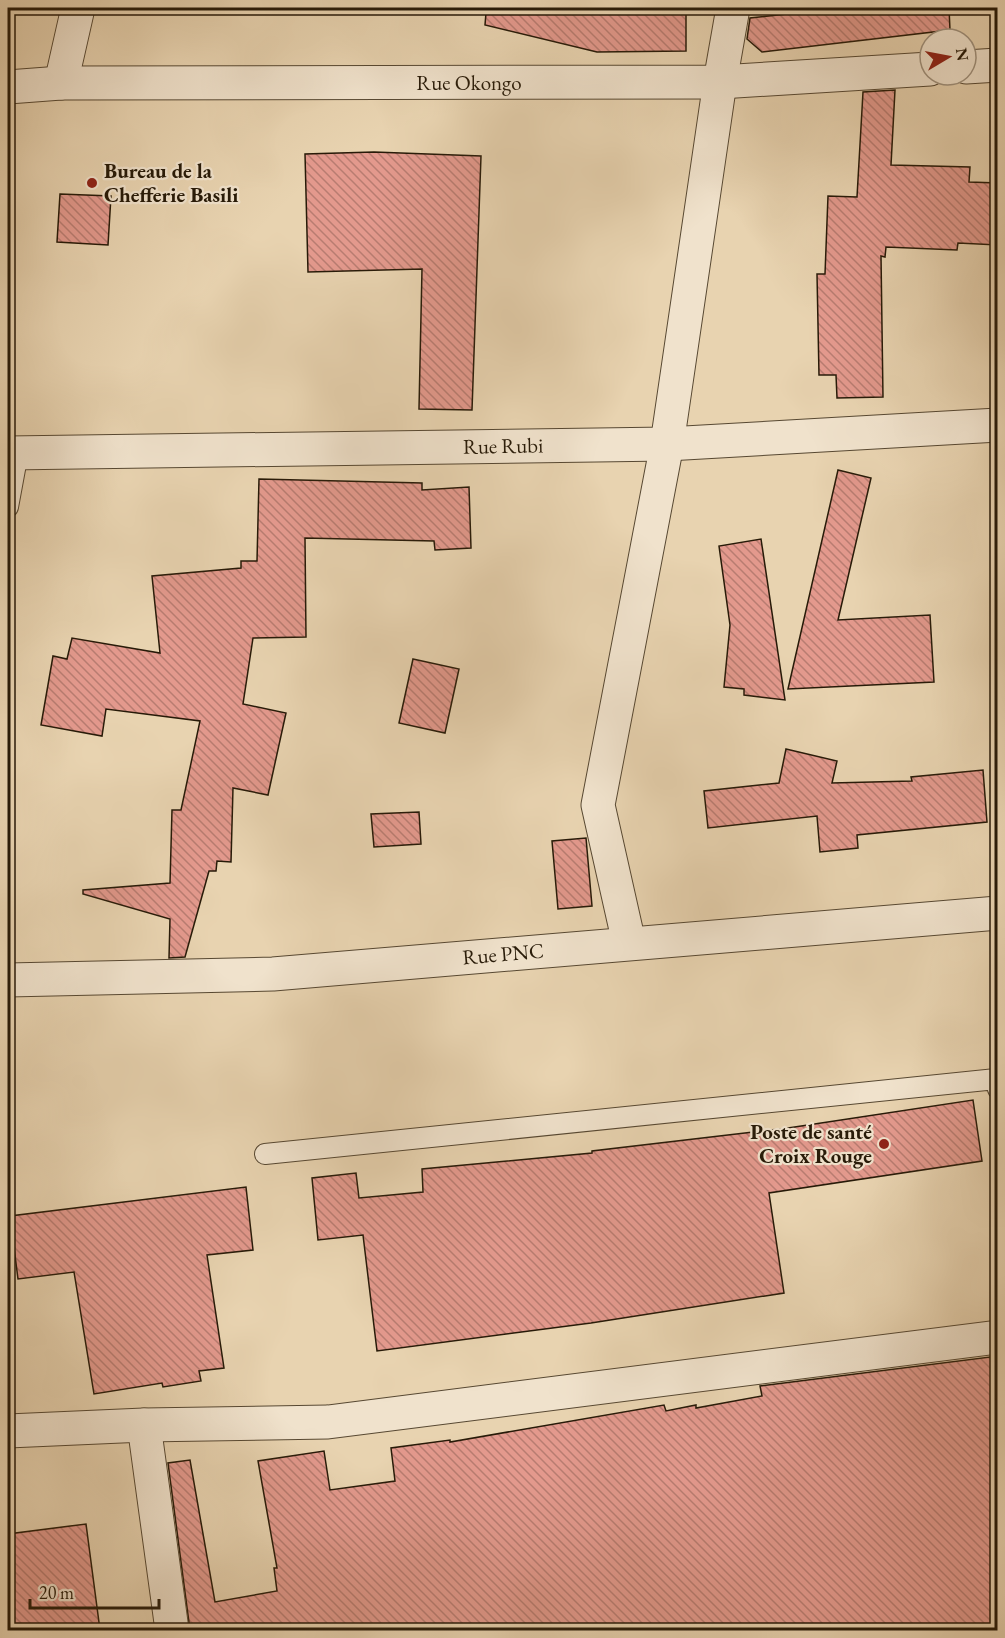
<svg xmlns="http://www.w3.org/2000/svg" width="1005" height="1638" font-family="'EB Garamond',serif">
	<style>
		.building { fill: url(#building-back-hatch); stroke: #271a08; stroke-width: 1.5 }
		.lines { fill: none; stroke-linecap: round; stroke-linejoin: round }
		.lane-casing { stroke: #574832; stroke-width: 22 }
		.street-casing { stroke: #574832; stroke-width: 35 }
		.lane { stroke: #f0e2cc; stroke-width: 20 }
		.street { stroke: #f0e2cc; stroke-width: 33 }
		.poi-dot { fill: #8f2418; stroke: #f0e2cc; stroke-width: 2 }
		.labels { text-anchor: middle; stroke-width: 4.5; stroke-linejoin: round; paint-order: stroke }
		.street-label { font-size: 21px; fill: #271a08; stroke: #f0e2cc }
		.poi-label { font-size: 21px; font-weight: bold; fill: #271a08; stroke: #f0e2cc; text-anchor: start }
	</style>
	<defs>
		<pattern id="building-back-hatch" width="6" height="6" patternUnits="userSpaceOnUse" patternTransform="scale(1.5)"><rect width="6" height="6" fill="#e3998d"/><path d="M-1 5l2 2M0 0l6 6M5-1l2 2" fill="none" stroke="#b87c71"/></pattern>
	</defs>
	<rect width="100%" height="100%" fill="#e8d3b0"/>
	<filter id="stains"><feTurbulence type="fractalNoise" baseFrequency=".00333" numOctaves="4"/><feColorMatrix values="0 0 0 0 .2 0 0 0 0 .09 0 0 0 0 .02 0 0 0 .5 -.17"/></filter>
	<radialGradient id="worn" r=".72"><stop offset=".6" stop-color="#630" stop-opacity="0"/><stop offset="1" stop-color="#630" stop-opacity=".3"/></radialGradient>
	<g class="building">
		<polygon points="645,8 686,8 686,51 597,52 485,25 486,13 645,10"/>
		<polygon points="842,8 949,8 950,30 762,52 747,39 750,18"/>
		<polygon points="895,90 891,165 970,167 969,182 998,183 998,245 958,243 957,250 886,247 885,257 881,256 883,397 837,398 836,375 819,375 817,274 825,274 828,196 857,197 863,92"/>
		<polygon points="374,152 481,156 472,410 419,409 422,269 308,272 305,154"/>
		<polygon points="60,194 111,196 108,245 57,242"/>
		<polygon points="838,470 871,478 838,620 930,615 934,682 788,689"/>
		<polygon points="259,479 422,483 422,490 469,487 471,548 435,550 434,541 305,538 306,637 253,638 243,704 286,713 268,795 233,788 231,862 217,861 216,871 209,871 185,957 169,958 170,919 83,894 83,890 170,883 172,810 181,810 200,721 106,709 102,736 41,725 53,656 67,659 72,638 160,653 152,576 241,568 241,561 257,561"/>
		<polygon points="761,539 785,700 744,695 744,689 724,687 730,625 719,546"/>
		<polygon points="413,659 459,669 445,733 399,723"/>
		<polygon points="786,749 837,761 832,783 912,781 911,777 983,770 987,822 857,835 858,848 820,852 817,816 708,828 704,791 779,783"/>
		<polygon points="419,812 421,844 374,847 371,814"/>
		<polygon points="586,838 592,906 558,909 552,841"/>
		<polygon points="973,1100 982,1161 769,1193 784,1293 591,1323 377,1351 363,1235 318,1240 312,1178 356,1173 359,1198 423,1192 422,1169 592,1153 592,1151 788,1128"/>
		<polygon points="246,1187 253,1250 207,1255 224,1368 199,1371 201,1381 163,1387 162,1383 94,1394 74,1272 18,1279 10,1216"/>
		<polygon points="998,1356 998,1630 190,1630 168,1463 190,1460 215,1602 277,1591 274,1568 277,1568 258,1461 324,1451 330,1490 395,1481 391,1448 450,1440 450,1442 664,1405 666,1411 696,1405 696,1408 762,1396 760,1386"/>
		<polygon points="86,1524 100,1630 8,1630 8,1534"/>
	</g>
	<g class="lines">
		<defs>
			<g id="lane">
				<polyline points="8,507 18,453"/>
				<polyline points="265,1154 996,1079 998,1089"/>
			</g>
			<g id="street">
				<polyline points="966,67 998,65"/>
				<polyline points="61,83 78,8"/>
				<polyline points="8,87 61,83 720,82 930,69"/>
				<polyline points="8,453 667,444 998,425"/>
				<polyline points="629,943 598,805 667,444 720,82 733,8"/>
				<polyline points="8,980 273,974 998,913"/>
				<polyline points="144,1425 172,1630"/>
				<polyline points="8,1431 144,1425 328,1422 998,1337"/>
			</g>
		</defs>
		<use href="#lane" class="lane-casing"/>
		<use href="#street" class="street-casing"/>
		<use href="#lane" class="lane"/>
		<use href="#street" class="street"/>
	</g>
	<g class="poi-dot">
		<circle cx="92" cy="183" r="6"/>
		<circle cx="884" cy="1144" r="6"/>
	</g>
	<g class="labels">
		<g class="street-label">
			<text x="469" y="90">Rue Okongo</text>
			<text transform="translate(503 446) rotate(-1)" y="7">Rue Rubi</text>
			<text transform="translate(503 954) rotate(-5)" y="7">Rue PNC</text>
		</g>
		<g class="poi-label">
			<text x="104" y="178">Bureau de la<tspan x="104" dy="24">Chefferie Basili</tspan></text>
			<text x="872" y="1139" text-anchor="end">Poste de santé<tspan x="872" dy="24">Croix Rouge</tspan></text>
		</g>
	</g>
	<rect width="1005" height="1638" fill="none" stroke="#e8d3b0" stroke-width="30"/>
	<rect x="9" y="9" width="987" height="1620" fill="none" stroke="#271a08" stroke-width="3"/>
	<rect x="15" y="15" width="975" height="1608" fill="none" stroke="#271a08" stroke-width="1.5"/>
	<g transform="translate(948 57) rotate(80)"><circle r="28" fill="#f0e2cc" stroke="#a0927e" stroke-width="1.5"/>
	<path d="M0-4.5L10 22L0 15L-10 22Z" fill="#8f2418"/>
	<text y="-9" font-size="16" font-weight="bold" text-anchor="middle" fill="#271a08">N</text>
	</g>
	<path d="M30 1599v9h129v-9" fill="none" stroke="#271a08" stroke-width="3"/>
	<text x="39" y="1599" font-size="18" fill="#271a08" stroke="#f0e2cc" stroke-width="4.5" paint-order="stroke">20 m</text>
	<rect width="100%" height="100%" filter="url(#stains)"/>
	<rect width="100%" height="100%" fill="url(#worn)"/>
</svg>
